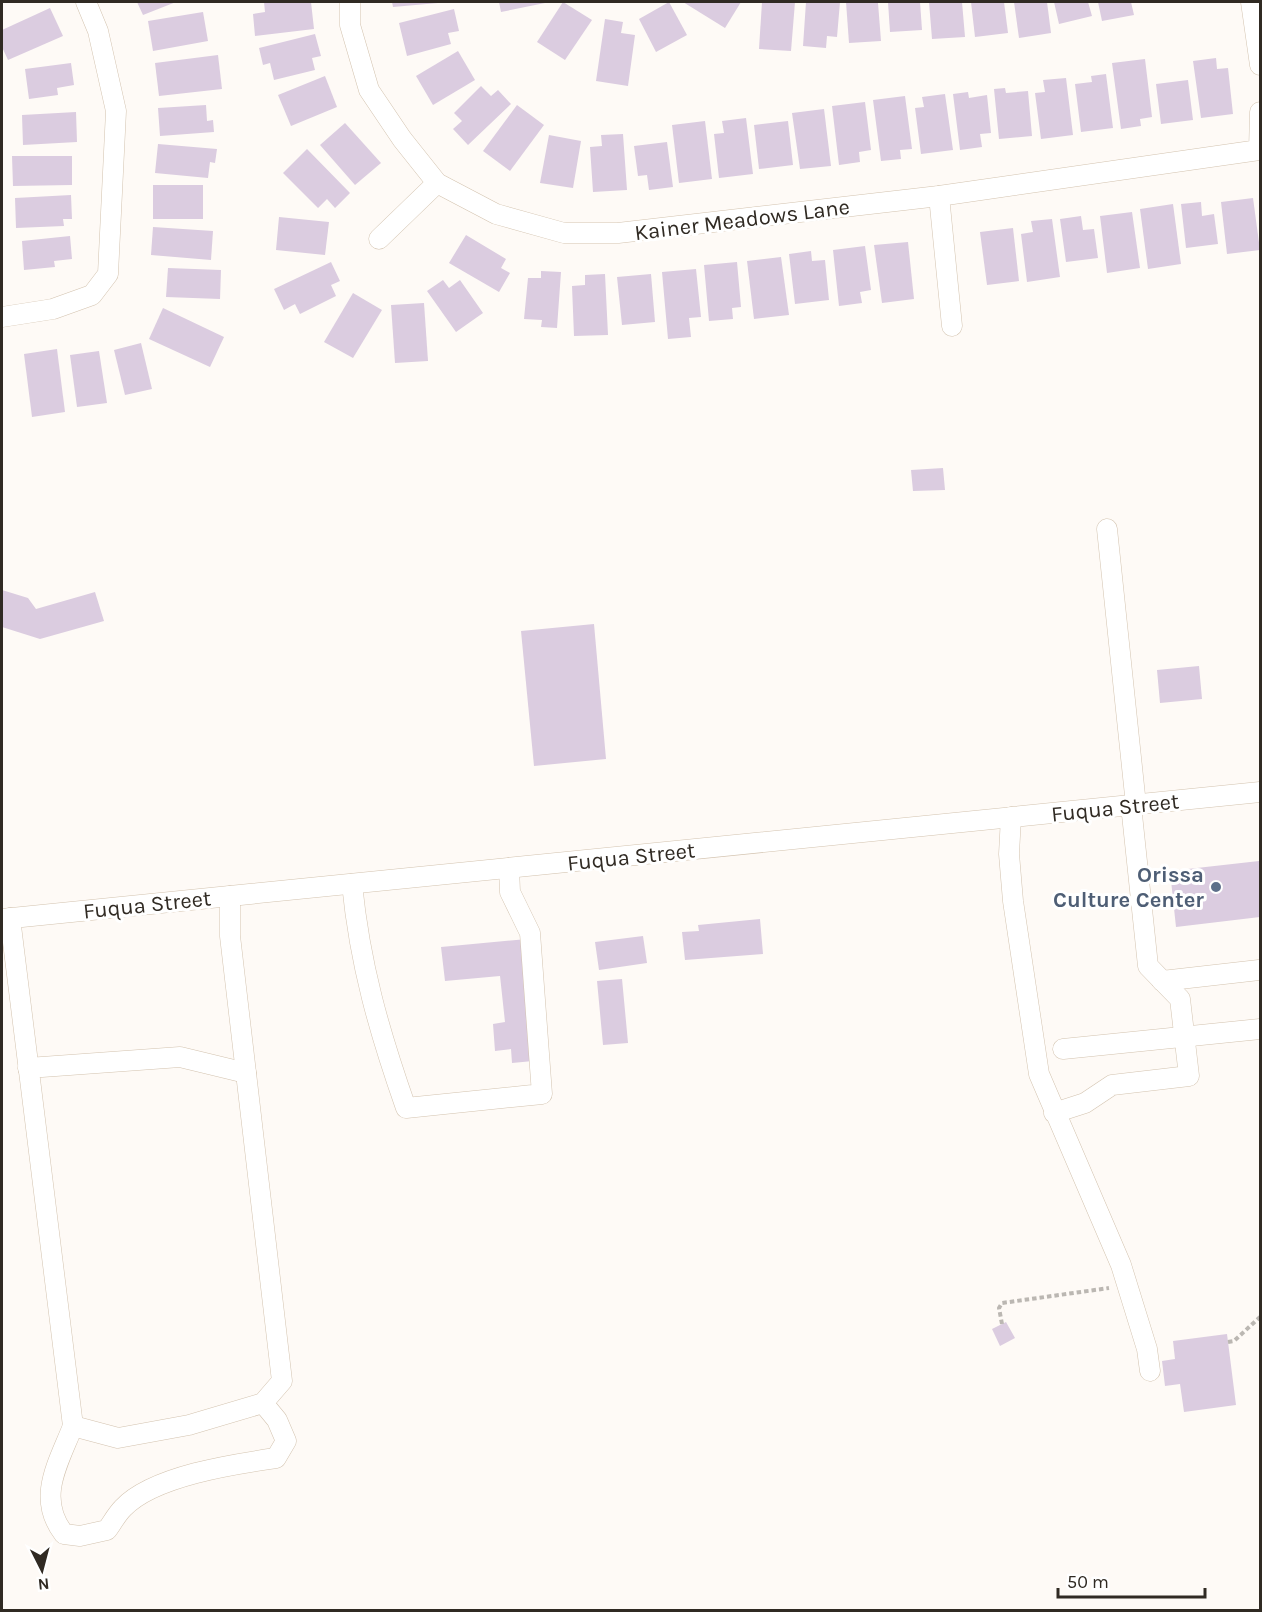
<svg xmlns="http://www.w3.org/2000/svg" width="1262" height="1612" font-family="Karla,sans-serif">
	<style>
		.building { fill: #dbcce0 }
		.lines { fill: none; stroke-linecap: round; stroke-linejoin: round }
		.minor-casing { stroke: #d3c3af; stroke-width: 21 }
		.path { stroke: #bbb7b2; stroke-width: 4; stroke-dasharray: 4.5 3; stroke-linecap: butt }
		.minor { stroke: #fff; stroke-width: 20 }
		.service-dot { fill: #5c6f8a; stroke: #fff; stroke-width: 2 }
		.labels { text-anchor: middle; stroke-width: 6; stroke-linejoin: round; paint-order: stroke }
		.street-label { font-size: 22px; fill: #302a23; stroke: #fff }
		.service-label { font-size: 22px; font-weight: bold; fill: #4e5e75; stroke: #fff; text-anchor: end }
	</style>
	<rect width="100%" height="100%" fill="#fefaf6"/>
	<g class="building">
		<polygon points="137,2 176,2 143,15"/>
		<polygon points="264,2 311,2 314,29 255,36 253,14 265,12"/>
		<polygon points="392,2 438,2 438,3 393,7"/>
		<polygon points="499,2 545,2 545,3 501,12"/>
		<polygon points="563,2 592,20 565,60 537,42"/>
		<polygon points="669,2 687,35 656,52 639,19"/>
		<polygon points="683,2 741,2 725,28"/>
		<polygon points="762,2 795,2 791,51 759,49"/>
		<polygon points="806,2 840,2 837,37 827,36 826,48 803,46"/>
		<polygon points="846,2 878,3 881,41 849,43"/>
		<polygon points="888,2 920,2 922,30 890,32"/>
		<polygon points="929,2 962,2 965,37 932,39"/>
		<polygon points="971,2 1004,2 1008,33 975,37"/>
		<polygon points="1014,2 1047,2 1051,33 1019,38"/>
		<polygon points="1054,2 1088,2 1092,16 1059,24"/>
		<polygon points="1098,2 1131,2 1134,15 1102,21"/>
		<polygon points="50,8 63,36 8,60 2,47 2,30"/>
		<polygon points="454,9 459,31 448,33 451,44 407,56 399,23"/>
		<polygon points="203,12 208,41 153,51 148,21"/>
		<polygon points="605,19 623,22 621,33 635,35 628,86 596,81"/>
		<polygon points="315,34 321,56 312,58 315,70 274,80 270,63 263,65 259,48"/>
		<polygon points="458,51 475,80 433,105 416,76"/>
		<polygon points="218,55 222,89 159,96 155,63"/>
		<polygon points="1216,58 1217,69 1228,68 1233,114 1201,118 1193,61"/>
		<polygon points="1145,59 1152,117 1140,119 1141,126 1121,129 1112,63"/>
		<polygon points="71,63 74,85 57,88 58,95 29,99 25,69"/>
		<polygon points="1106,74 1113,128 1081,132 1075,84 1092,82 1091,76"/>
		<polygon points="325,76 337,107 291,126 278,95"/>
		<polygon points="1066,78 1073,135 1041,139 1035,93 1045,92 1043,80"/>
		<polygon points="1188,80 1193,120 1161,124 1156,84"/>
		<polygon points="481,86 491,96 498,90 511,104 468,145 453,129 462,121 454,113"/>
		<polygon points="1005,88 1006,93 1028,91 1032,136 999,139 994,89"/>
		<polygon points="968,92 969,98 987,95 991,133 980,134 982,147 960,150 953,94"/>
		<polygon points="945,94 953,150 921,154 915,108 924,107 922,97"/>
		<polygon points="905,96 912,149 900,150 901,159 881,161 873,100"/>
		<polygon points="865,102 871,150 859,152 860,162 839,165 832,106"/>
		<polygon points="206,105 207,121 213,120 214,132 160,136 158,108"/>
		<polygon points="517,105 544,125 510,171 483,151"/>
		<polygon points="824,109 831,166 800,169 792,113"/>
		<polygon points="76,112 77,142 23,145 22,115"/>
		<polygon points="746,118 753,174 719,178 714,134 724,133 722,121"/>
		<polygon points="705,121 712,179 679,183 672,125"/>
		<polygon points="788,121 793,165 759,169 754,125"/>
		<polygon points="345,123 381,163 355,185 320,145"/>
		<polygon points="623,134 627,190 593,192 590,147 602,146 601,135"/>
		<polygon points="549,135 581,141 573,188 540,183"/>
		<polygon points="667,142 673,187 649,190 647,175 638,176 634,146"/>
		<polygon points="158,144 217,149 215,163 210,162 208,178 155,173"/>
		<polygon points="307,149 350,193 335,208 327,199 318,208 283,173"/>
		<polygon points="12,156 72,156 72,185 13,186"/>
		<rect x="153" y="185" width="50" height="34"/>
		<polygon points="71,195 72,219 63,219 64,226 16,228 15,198"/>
		<polygon points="1253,198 1260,250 1227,254 1221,202"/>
		<polygon points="1201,202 1202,216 1214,214 1218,244 1186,248 1181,204"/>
		<polygon points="1173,204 1181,264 1148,269 1140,209"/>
		<polygon points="1132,212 1140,268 1107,273 1100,216"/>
		<polygon points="1081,216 1083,230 1094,229 1098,258 1066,262 1060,219"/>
		<polygon points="279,217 329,222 325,255 276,250"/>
		<polygon points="1052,219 1060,277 1027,282 1021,234 1033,232 1031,221"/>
		<polygon points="153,227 213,231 211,260 151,255"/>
		<polygon points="1013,228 1019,281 987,285 980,232"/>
		<polygon points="466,235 506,259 501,268 510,273 499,292 449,263"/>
		<polygon points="70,236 72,259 54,261 55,267 24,270 22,241"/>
		<polygon points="908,242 914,299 882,303 874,245"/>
		<polygon points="865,246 871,290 860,292 862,303 839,306 833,250"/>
		<polygon points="811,251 812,261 825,260 829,300 795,304 789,254"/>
		<polygon points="781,257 789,315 754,319 747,261"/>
		<polygon points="331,262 340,281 331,285 336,296 300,314 295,304 284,310 274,289"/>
		<polygon points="737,262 741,307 732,308 733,319 709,321 704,265"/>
		<polygon points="168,268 221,270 220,299 166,297"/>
		<polygon points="696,269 701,317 689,318 691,337 668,339 662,272"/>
		<polygon points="541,271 561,272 557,328 541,327 542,320 524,319 528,278 541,278"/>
		<polygon points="605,274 608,335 574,336 572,286 585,285 585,275"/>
		<polygon points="651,274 655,322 622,325 617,277"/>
		<polygon points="443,280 449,288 460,280 483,313 456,332 427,291"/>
		<polygon points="353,293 382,310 353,358 324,342"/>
		<polygon points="424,303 428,361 395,363 391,305"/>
		<polygon points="163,308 224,337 210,367 149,339"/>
		<polygon points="141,343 152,389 125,395 114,350"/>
		<polygon points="57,349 65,412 32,417 24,354"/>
		<polygon points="99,351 107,403 77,407 70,355"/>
		<polygon points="943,468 945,490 913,491 911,470"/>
		<polygon points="2,590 28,598 36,609 95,592 104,621 40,639 2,627"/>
		<polygon points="594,624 606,759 534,766 521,631"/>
		<polygon points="1199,666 1202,699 1160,703 1157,670"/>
		<polygon points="1259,861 1260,917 1176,927 1170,871"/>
		<polygon points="760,919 763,954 685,960 682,932 699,931 698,925"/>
		<polygon points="643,936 647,963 599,970 595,942"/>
		<polygon points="527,939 533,1061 512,1063 511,1049 495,1051 493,1024 505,1022 500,976 445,981 441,947"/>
		<polygon points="622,979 628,1043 603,1045 597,981"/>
		<polygon points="1006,1322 1015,1338 1000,1346 992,1329"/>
		<polygon points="1227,1334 1236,1405 1184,1412 1180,1384 1165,1386 1162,1361 1175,1359 1173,1341"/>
	</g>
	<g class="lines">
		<defs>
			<g id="minor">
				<polyline points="350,2 350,25 369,90 402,139 437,183 496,214 564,233 618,233 939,196 1259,150 1260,112"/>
				<polyline points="1251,2 1260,65"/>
				<polyline points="939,196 952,326"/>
				<polyline points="379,239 437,183"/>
				<polyline points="2,317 53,309 92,295 108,274 116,111 98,31 86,2"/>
				<polyline points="1107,529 1136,805"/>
				<polyline points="1011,817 1009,854 1013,901 1039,1074 1121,1265 1147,1349 1150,1371"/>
				<path d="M352,884c8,81 27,147 54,224l136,-14 -12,-161 -20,-41 -1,-24"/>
				<polyline points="10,918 73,1426 118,1438 189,1425 263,1403 282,1381 230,936 230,896"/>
				<polyline points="2,919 1260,792"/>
				<polyline points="1162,981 1259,970"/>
				<polyline points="1063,1049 1260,1029"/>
				<polyline points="28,1068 180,1057 246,1073"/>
				<polyline points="1054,1113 1085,1103 1112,1085 1189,1076 1180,999 1148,966 1131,805"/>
				<path d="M73,1426c-15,38 -37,72 -9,108l16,2 27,-6c5,-7 10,-16 16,-22 30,-32 111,-44 153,-50l10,-17 -9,-21 -14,-17"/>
			</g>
		</defs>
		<use href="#minor" class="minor-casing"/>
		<g class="path">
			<polyline points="1160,900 1173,899"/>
			<polyline points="1002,1324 999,1308 1002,1303 1109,1288"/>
			<polyline points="1228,1342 1234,1341 1260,1317"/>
		</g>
		<use href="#minor" class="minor"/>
	</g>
	<circle class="service-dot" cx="1216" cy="887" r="6"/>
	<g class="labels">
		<g class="street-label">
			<text transform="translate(742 219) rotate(-7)" y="8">Kainer Meadows Lane</text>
			<text transform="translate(1115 807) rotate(-6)" y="8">Fuqua Street</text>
			<text transform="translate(631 856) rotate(-6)" y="8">Fuqua Street</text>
			<text transform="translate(147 904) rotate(-6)" y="8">Fuqua Street</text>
		</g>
		<g class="service-label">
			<text x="1204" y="882">Orissa<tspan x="1204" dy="25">Culture Center</tspan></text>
		</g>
	</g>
	<rect width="1262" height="1612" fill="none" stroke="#302a23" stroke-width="6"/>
	<g transform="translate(42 1570) rotate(174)" stroke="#ffffff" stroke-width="4.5" paint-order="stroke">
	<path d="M0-4.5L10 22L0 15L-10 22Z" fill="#302a23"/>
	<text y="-9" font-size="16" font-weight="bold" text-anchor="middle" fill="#302a23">N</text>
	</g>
	<path d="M1058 1588v9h147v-9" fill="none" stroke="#302a23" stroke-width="3"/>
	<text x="1067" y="1588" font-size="18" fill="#302a23" stroke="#ffffff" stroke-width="4.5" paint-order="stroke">50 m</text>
</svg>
